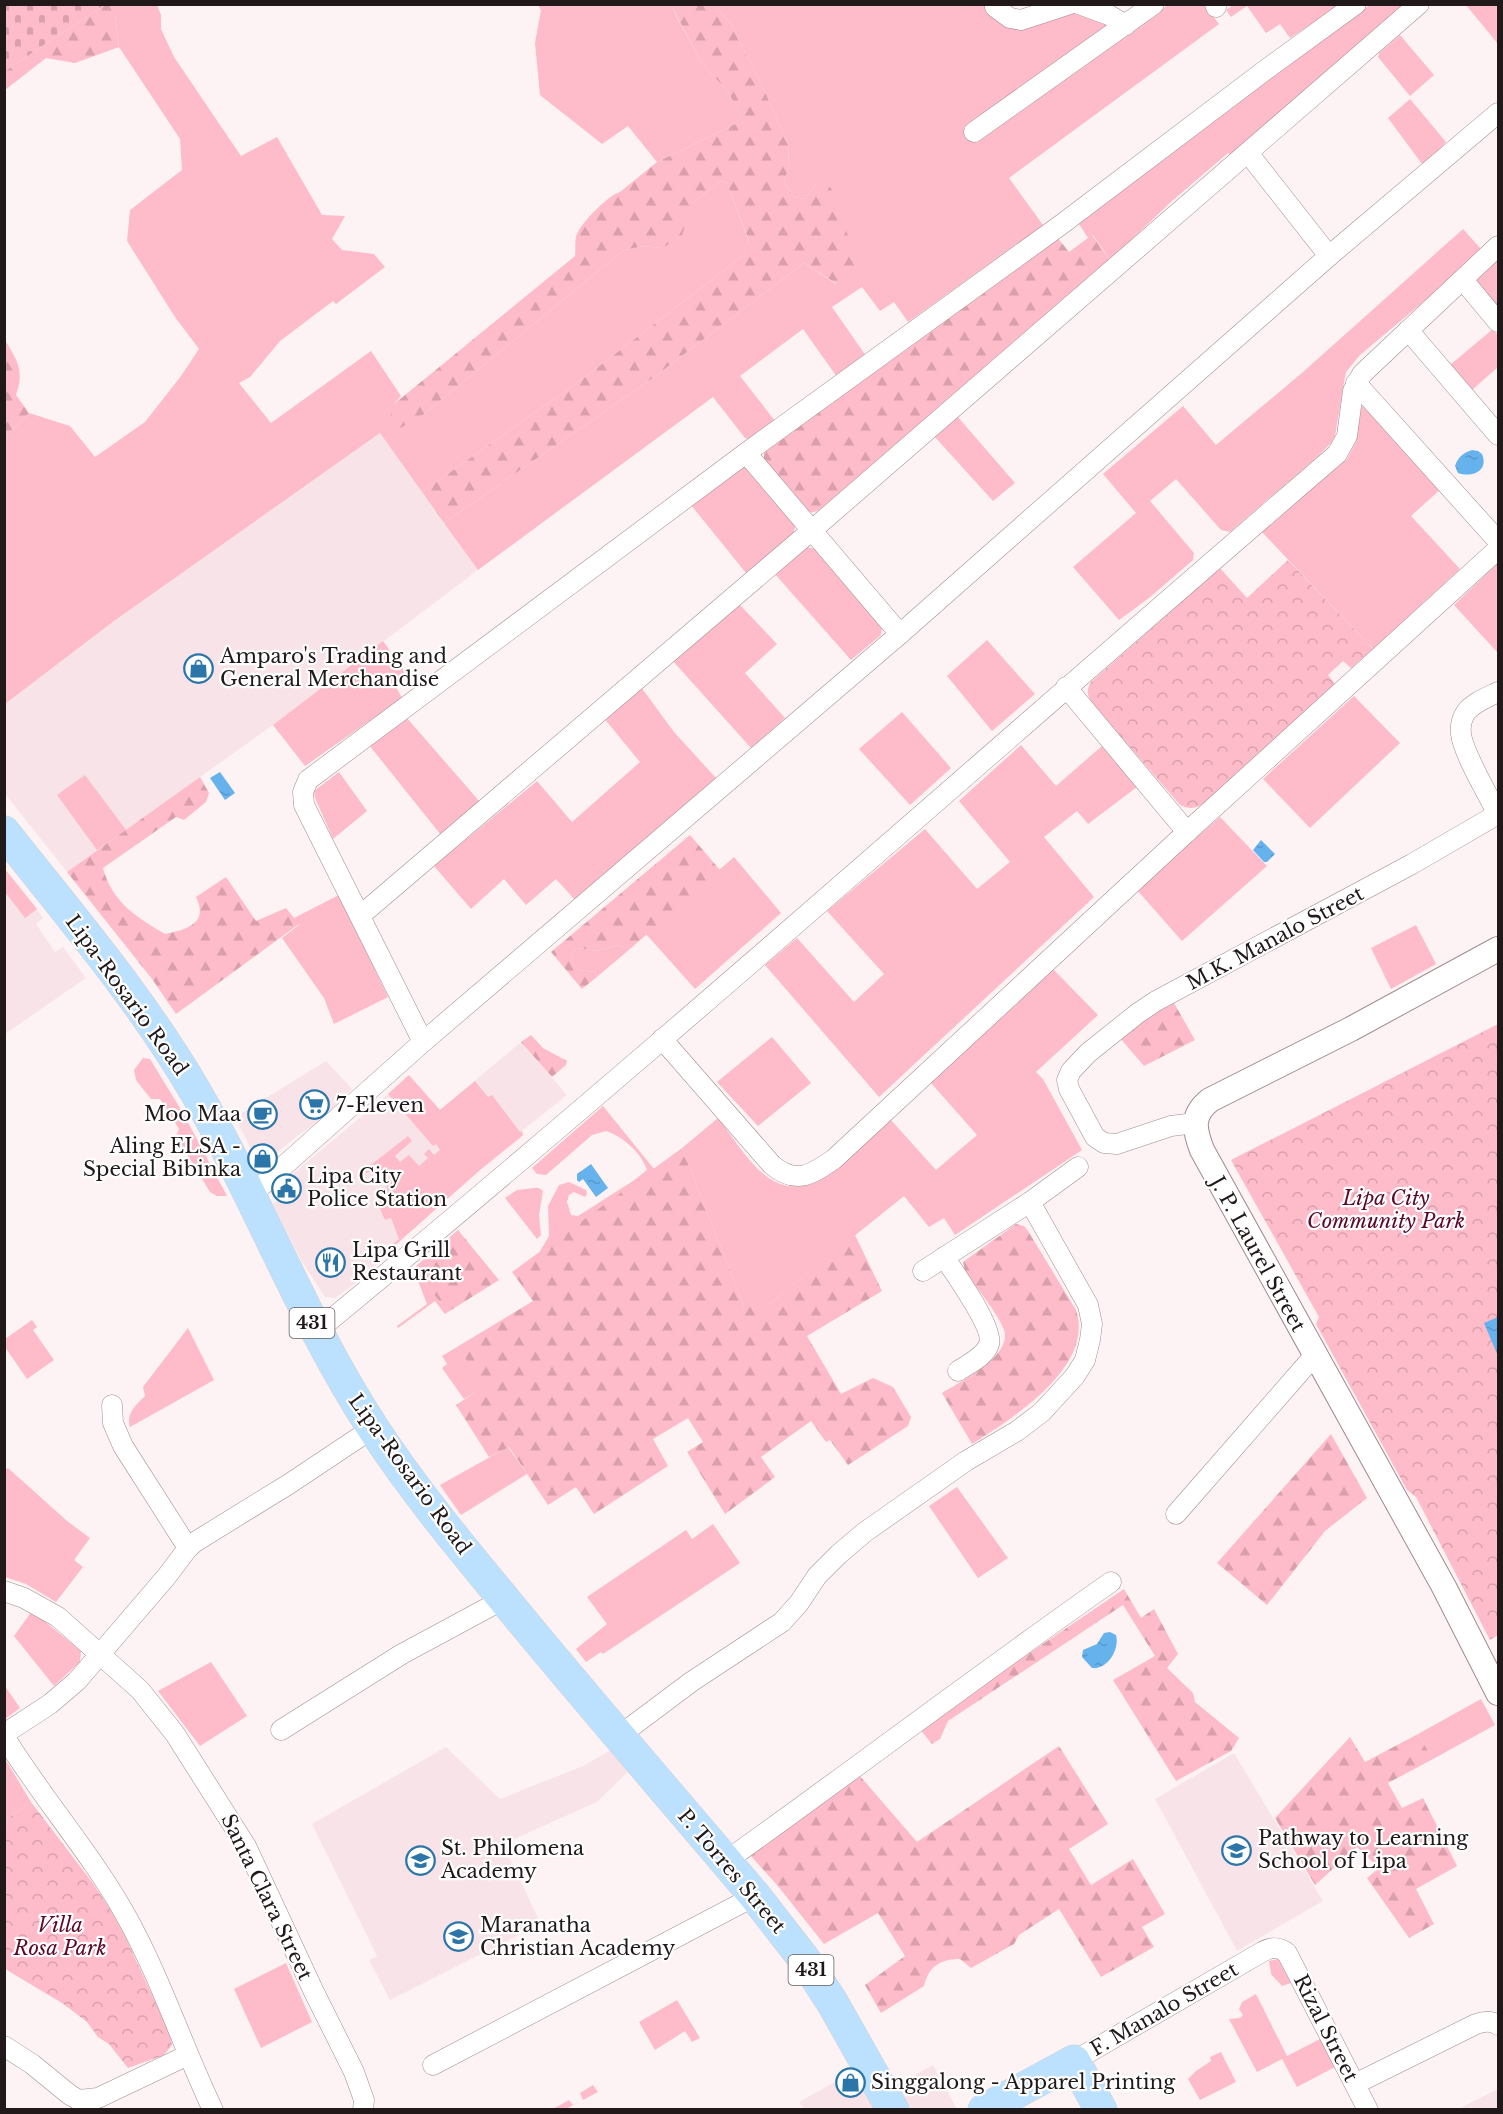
<svg xmlns="http://www.w3.org/2000/svg" width="1503" height="2114" font-family="'Libre Baskerville',serif">
	<style>
		.built { fill: #f8e4e8 }
		.green { fill: #febbc9 }
		.forest { fill: url(#forest-firs) }
		.cemetery { fill: url(#cemetery-stones) }
		.park { fill: url(#park-crowns) }
		.water { fill: url(#water-ripples) }
		.lines { fill: none; stroke-linecap: round; stroke-linejoin: round }
		.minor-casing { stroke: #a08b8f; stroke-width: 21 }
		.tertiary-casing { stroke: #a08b8f; stroke-width: 26 }
		.primary-casing { stroke: #d2d1d1; stroke-width: 33 }
		.minor { stroke: #fff; stroke-width: 20 }
		.tertiary { stroke: #fff; stroke-width: 24 }
		.primary { stroke: #bce1ff; stroke-width: 32 }
		.labels { text-anchor: middle; stroke-width: 4.5; stroke-linejoin: round; paint-order: stroke }
		.shield { fill: #fff; stroke: #635d5e; stroke-width: 1.5 }
		.shield-label { font-size: 18px; font-weight: bold; fill: #201819 }
		.poi-label { font-size: 20px; fill: #201819; stroke: #fff; text-anchor: start }
		.street-label { font-size: 20px; fill: #201819; stroke: #fff }
		.park-label { font-size: 20px; font-style: italic; fill: #5c0829; stroke: #fff }
	</style>
	<defs>
		<pattern id="forest-firs" width="22" height="20" patternUnits="userSpaceOnUse" patternTransform="scale(1.5)"><rect width="22" height="20" fill="#febbc9"/><path d="M5 1l3.5 6h-7zM16 11l3.5 6h-7z" fill="#d9a0ac"/></pattern>
		<pattern id="cemetery-stones" width="16" height="16" patternUnits="userSpaceOnUse" patternTransform="scale(1.5)"><rect width="16" height="16" fill="#febbc9"/><path d="M2 7V4a2 2 0 0 1 4 0v3zM10 15v-3a2 2 0 0 1 4 0v3z" fill="#d9a0ac"/></pattern>
		<pattern id="park-crowns" width="20" height="18" patternUnits="userSpaceOnUse" patternTransform="scale(1.5)"><rect width="20" height="18" fill="#febbc9"/><path d="M2 6a3 3 0 1 1 6 0M12 15a3 3 0 1 1 6 0" fill="none" stroke="#d9a0ac"/></pattern>
		<pattern id="water-ripples" width="26" height="14" patternUnits="userSpaceOnUse" patternTransform="scale(1.5)"><rect width="26" height="14" fill="#65b2ed"/><path d="M2 4q2-2 4 0t4 0M15 11q2-2 4 0t4 0" fill="none" stroke="#5798cb"/></pattern>
	</defs>
	<rect width="100%" height="100%" fill="#fdf3f5"/>
	<g class="built">
		<polygon points="380,433 478,570 273,725 67,872 5,794 5,704 114,621"/>
		<polygon points="4,868 43,918 36,924 55,952 63,947 86,978 5,1034"/>
		<polygon points="521,1042 567,1095 522,1131 521,1138 480,1170 386,1254 369,1273 335,1298 325,1297 301,1260 273,1204 299,1188 293,1174 388,1094 418,1128"/>
		<polygon points="326,1061 352,1089 317,1123 297,1136 260,1167 235,1117"/>
		<polygon points="446,1747 500,1799 583,1766 611,1750 630,1770 597,1802 503,1844 541,1924 390,2000 369,1960 377,1956 312,1824"/>
		<polygon points="1234,1753 1323,1901 1237,1951 1155,1799"/>
		<polygon points="867,2064 892,2109 804,2109 799,2102"/>
		<polygon points="933,2065 957,2109 894,2109 884,2092"/>
		<polygon points="1498,2089 1498,2109 1458,2109"/>
	</g>
	<g class="green">
		<polygon points="136,5 157,5 161,15 161,29 174,57 241,156 277,137 322,215 345,216 332,239 342,250 374,254 385,267 336,304 333,301 280,341 250,377 239,383 271,423 371,351 401,396 394,404 424,414 624,250 645,246 661,248 693,203 720,181 727,183 749,242 744,255 581,380 422,492 380,433 114,621 5,704 5,437 29,413 70,426 95,457 145,422 181,376 199,349 175,317 127,241 130,210 182,170 180,139 119,47 115,14"/>
		<polygon points="538,5 672,5 676,16 702,63 728,92 741,115 737,123 657,162 628,126 602,144 540,95 535,43 541,10"/>
		<path d="M714,5h277l14,16 65,-13 41,18 -35,22 83,-37 9,-6h37l14,19 -210,154 34,47 -135,97 -14,-20 -14,9 -18,-24 -30,20 34,49 -29,21 -34,-48 -63,47 35,45 -24,19 -6,-2 -32,-41 -235,173 -34,-47 209,-145 151,-115 32,21c5,-37 14,-67 -8,-100h-12l-11,15 -11,-2 -10,-15 5,-16 -1,-22 -22,-50 -35,-70z"/>
		<polygon points="1233,5 1340,5 1290,38 1280,24 1266,33 1247,6 1231,17 1226,10"/>
		<polygon points="1370,5 1408,5 1233,156 1228,153 1172,201 1110,260 1093,235 1088,238 1079,224 1208,126 1207,123"/>
		<polygon points="1466,5 1498,5 1498,44"/>
		<polygon points="1400,35 1434,75 1410,96 1378,57 1379,53"/>
		<polygon points="1410,99 1446,142 1426,164 1422,164 1388,118"/>
		<polygon points="1463,229 1481,249 1473,260 1360,355 1346,372 1345,377 1335,436 1331,443 1317,457 1230,532 1221,530 1176,479 1150,501 1194,553 1193,560 1149,598 1119,620 1073,567 1136,513 1103,474 1183,406 1216,445 1303,372"/>
		<polygon points="1498,257 1498,312 1476,283 1476,280"/>
		<polygon points="1493,329 1498,336 1498,367 1472,390 1450,365"/>
		<polygon points="1365,404 1443,487 1411,516 1460,569 1373,649 1262,532 1347,459 1356,442 1361,408"/>
		<polygon points="957,416 1015,483 993,501 934,436"/>
		<polygon points="743,466 747,467 796,523 793,535 746,573 691,505"/>
		<polygon points="807,547 816,549 882,627 881,635 851,660 774,573"/>
		<polygon points="1498,563 1498,651 1497,652 1454,605"/>
		<polygon points="739,604 777,644 745,673 785,718 751,748 672,660"/>
		<polygon points="987,640 1035,694 992,731 947,676"/>
		<polygon points="383,641 406,673 398,680 396,687 402,698 305,766 273,725"/>
		<polygon points="641,687 674,732 716,778 575,900 556,879 526,905 504,879 471,909 434,866 537,781 572,822 640,762 603,717"/>
		<polygon points="1354,696 1400,743 1310,828 1263,779"/>
		<polygon points="902,712 951,768 910,805 859,749"/>
		<polygon points="406,717 480,802 441,835 369,745"/>
		<polygon points="1021,745 1056,786 1102,746 1137,787 1088,824 1077,811 1044,837 1094,897 879,1097 765,965 797,938 854,1002 884,974 827,911 925,829 977,889 1010,862 959,801"/>
		<polygon points="339,772 367,811 333,839 315,798 314,791"/>
		<polygon points="85,775 126,830 97,850 57,795"/>
		<polygon points="1220,817 1267,866 1182,941 1137,890"/>
		<polygon points="734,857 781,913 695,989 646,934"/>
		<polygon points="4,868 37,909 25,918 5,892"/>
		<polygon points="339,895 388,997 334,1024 324,998 282,938 299,925 294,918"/>
		<polygon points="1416,925 1436,964 1391,989 1371,948"/>
		<polygon points="618,945 630,949 598,976 595,972 578,970 573,963 571,955 577,948 597,951"/>
		<path d="M1051,967l47,48 -62,57 7,7 39,71 -127,85 -11,-17 -15,9 -25,-31 -138,111h-22l-62,-159 36,-30c26,33 53,89 102,61l70,-60 46,51 41,-35 -46,-52z"/>
		<polygon points="772,1037 811,1083 758,1126 717,1082"/>
		<polygon points="143,1058 150,1059 183,1113 227,1196 217,1196 210,1192 176,1136 179,1129 160,1099 151,1099 136,1080 134,1070"/>
		<polygon points="409,1075 440,1110 475,1081 488,1097 492,1095 520,1132 522,1131 523,1135 480,1170 385,1254 383,1252 399,1239 391,1218 385,1220 375,1198 376,1193 387,1187 386,1181 390,1179 387,1171 375,1175 373,1171 366,1173 364,1167 372,1164 408,1136 412,1141 395,1156 400,1162 409,1155 419,1166 428,1158 424,1154 429,1149 434,1155 440,1150 436,1144 433,1146 388,1094"/>
		<path d="M603,1106l51,63 -115,84 10,-17 -1,-30 11,-21 10,-3 17,8 1,4 -2,3 -11,-5 -5,3 -2,7 4,13 7,1 55,-35 14,-11c-5,-17 -25,-34 -41,-39l-14,4 -46,40 -9,-1 -5,-6z"/>
		<polygon points="534,1188 539,1188 543,1191 539,1215 541,1235 537,1239 505,1198 517,1190"/>
		<polygon points="416,1272 448,1312 445,1314 435,1301 398,1328 397,1326 427,1304 415,1273"/>
		<polygon points="32,1320 37,1327 33,1330 54,1360 27,1379 5,1347 5,1339"/>
		<path d="M188,1328l26,52 -84,47c-4,-14 6,-22 15,-31l-2,-9z"/>
		<polygon points="457,1347 486,1386 464,1399 442,1368 447,1364 442,1356"/>
		<polygon points="508,1447 527,1474 461,1515 440,1485"/>
		<polygon points="8,1468 67,1521 90,1538 74,1560 83,1567 56,1602 26,1584 5,1577 4,1470"/>
		<polygon points="957,1487 1008,1558 978,1578 929,1506"/>
		<polygon points="713,1524 740,1563 603,1654 601,1652 586,1662 576,1649 607,1624 587,1597 686,1530 692,1539"/>
		<polygon points="32,1611 81,1651 80,1662 54,1686 14,1636"/>
		<polygon points="211,1662 247,1716 200,1746 158,1691"/>
		<polygon points="5,1686 20,1708 5,1719 4,1719"/>
		<polygon points="1481,1699 1495,1725 1433,1759 1418,1734"/>
		<polygon points="4,1757 31,1802 5,1820 4,1820"/>
		<polygon points="1278,1959 1291,1983 1282,1986 1271,1974 1269,1961"/>
		<polygon points="286,1963 312,2022 261,2048 234,1989"/>
		<polygon points="1256,1994 1287,2056 1320,2039 1335,2067 1297,2087 1282,2059 1257,2072 1229,2019 1240,2018 1243,2015 1239,2009 1242,2002"/>
		<polygon points="677,2000 700,2038 692,2042 685,2031 655,2050 639,2022"/>
		<polygon points="1221,2052 1236,2082 1200,2100 1188,2079 1196,2071 1211,2061 1210,2057"/>
		<polygon points="593,2085 598,2092 566,2109 553,2109 569,2100 573,2105 583,2100 580,2093"/>
	</g>
	<g class="forest">
		<polygon points="104,5 136,5 115,15 119,47 75,63 46,58 5,90 5,71"/>
		<path d="M672,5h42l17,19 35,70 22,50 1,22 -5,16 10,15 11,2 11,-15h12l8,12 21,70 -3,15 -17,3 -33,-21 -151,115 -209,145 -22,-31 159,-112 163,-125 5,-14 -22,-58 -7,-2 -27,22 -12,35 -20,10 -16,-2 -21,4 -200,164 -27,16 -10,-2 7,-24 181,-148c1,-7 -1,-18 3,-24 5,-11 32,-38 42,-40l37,-30 80,-39 4,-8 -13,-23 -26,-29 -26,-48z"/>
		<polygon points="1092,235 1110,260 818,511 808,513 764,459 764,451 1057,237 1069,252"/>
		<path d="M5,340c12,20 20,31 11,55l13,18 -24,24z"/>
		<path d="M200,777l9,16 -3,9 -22,18 -8,-3 -73,51c9,34 33,49 62,66 22,-4 44,-11 31,-37l30,-20 30,44 30,-13 13,16 -123,90 -24,-35 -85,-107z"/>
		<polygon points="690,835 720,870 630,949 618,945 597,951 577,948 571,955 573,963 578,970 595,972 598,976 582,989 551,952"/>
		<polygon points="1174,1003 1195,1040 1144,1066 1120,1038 1144,1019"/>
		<polygon points="531,1035 543,1048 567,1061 566,1065 552,1077 521,1042"/>
		<polygon points="682,1148 744,1307 766,1307 855,1235 882,1291 807,1336 841,1394 873,1378 893,1387 911,1417 908,1426 848,1465 830,1440 826,1442 811,1421 761,1457 775,1477 725,1514 687,1452 703,1442 688,1418 653,1439 668,1466 594,1514 576,1487 548,1505 509,1447 489,1457 456,1405 485,1386 457,1347 533,1301 512,1272"/>
		<path d="M1016,1224l8,2 4,5 48,79c19,57 -63,108 -104,134l-30,-51c18,-11 65,-34 63,-59 -1,-13 -32,-51 -40,-63l-2,-9z"/>
		<polygon points="458,1230 499,1280 448,1312 416,1272 419,1269 416,1266"/>
		<polygon points="1331,1434 1367,1498 1325,1531 1267,1605 1217,1563"/>
		<polygon points="1124,1589 1141,1618 1154,1609 1178,1654 1167,1668 1193,1693 1195,1702 1239,1738 1231,1751 1176,1781 1113,1680 1155,1656 1123,1605 948,1721 940,1739 932,1744 919,1728"/>
		<polygon points="1418,1734 1433,1759 1388,1783 1402,1808 1423,1798 1457,1866 1416,1889 1434,1924 1409,1938 1367,1878 1379,1868 1357,1847 1315,1885 1275,1818 1350,1737 1365,1762"/>
		<path d="M1059,1746l49,78 -39,25 22,36 42,-26 32,55 -23,13 12,20 -53,30 -42,-68 -40,26 -5,9 -43,24 -11,-9c-20,0 -32,8 -36,27l-43,27 -16,-28 40,-29 -27,-43 -54,31 -47,-59 -27,-30 110,-79 57,66z"/>
	</g>
	<polygon class="cemetery" points="5,4 104,4 104,5 5,71"/>
	<g class="park">
		<path d="M1288,560l85,89 -22,19 -8,-7 -15,14 7,9 -132,120c-9,5 -14,5 -23,1l-88,-102c-5,-8 -6,-13 -1,-21l129,-114 27,30z"/>
		<polygon points="1498,1024 1498,1635 1490,1640 1416,1497 1407,1490 1316,1324 1319,1317 1231,1160"/>
		<polygon points="31,1802 92,1882 110,1909 124,1934 170,2034 172,2045 164,2055 128,2068 109,2044 98,2037 87,2022 62,2003 5,1969 5,1820"/>
	</g>
	<g class="water">
		<path d="M1472,450l6,1 4,3c7,17 -10,24 -24,19l-3,-7c3,-9 8,-13 17,-16z"/>
		<polygon points="220,772 235,793 225,800 210,778"/>
		<polygon points="1261,840 1275,854 1267,862 1264,862 1253,850"/>
		<polygon points="591,1164 608,1188 596,1197 583,1179 579,1182 577,1180 577,1174"/>
		<polygon points="1498,1317 1498,1356 1484,1323"/>
		<path d="M1110,1632l6,3c4,15 -9,35 -24,33l-10,-11 1,-7 14,-6 7,-11z"/>
	</g>
	<g class="lines">
		<defs>
			<g id="minor">
				<polyline points="1079,4 1109,15 1126,25"/>
				<polyline points="1215,4 1216,7"/>
				<polyline points="995,7 1010,18 1021,20 1070,4"/>
				<polyline points="974,132 1154,4"/>
				<polyline points="1248,153 1329,256"/>
				<polyline points="1463,280 1498,322"/>
				<polyline points="1408,330 1498,435"/>
				<polyline points="1356,383 1498,541"/>
				<polyline points="746,453 900,634"/>
				<polyline points="1066,687 1187,832"/>
				<path d="M1498,692c-10,5 -24,10 -32,20 -4,6 -6,14 -5,22 2,19 28,62 37,81"/>
				<polyline points="361,915 811,531 1419,4"/>
				<path d="M662,1039l110,126c24,20 39,10 62,-6l353,-327 311,-283"/>
				<polyline points="423,1042 304,805 303,792 308,780 746,453 1062,224 1264,71 1356,4"/>
				<polyline points="1195,1123 1171,1126 1117,1144 1104,1143 1095,1137 1069,1089 1067,1080 1071,1071 1088,1053 1138,1013 1156,1001 1412,864 1498,814"/>
				<polyline points="250,1196 423,1042 900,634 1329,256 1498,113"/>
				<path d="M944,1257c10,15 50,71 45,87 -4,13 -21,20 -31,27"/>
				<polyline points="923,1271 1030,1202 1078,1167"/>
				<path d="M317,1331c346,-285 680,-585 1020,-877l10,-18 6,-45 9,-17 136,-128"/>
				<polyline points="112,1405 113,1423 123,1446 188,1548"/>
				<polyline points="1176,1514 1314,1356"/>
				<polyline points="4,1591 24,1598 58,1617 140,1690 175,1734 246,1846 314,1992 354,2072 364,2100 363,2110"/>
				<polyline points="281,1730 402,1654 504,1599"/>
				<polyline points="4,1734 50,1704 77,1681 167,1576 188,1548 195,1542 289,1484 373,1428"/>
				<path d="M4,1736c38,62 86,116 121,178 35,62 57,131 88,196"/>
				<polyline points="619,1736 691,1682 782,1622 799,1603 817,1576 839,1554 865,1532 966,1461 1017,1431 1042,1412 1075,1376 1085,1360 1090,1340 1092,1324 1088,1305 1030,1202"/>
				<path d="M726,1861c129,-92 255,-188 385,-279"/>
				<polyline points="4,2046 32,2064 70,2095 79,2100 98,2098 188,2055"/>
				<path d="M1074,2061l188,-109c9,-5 16,-6 25,1l81,157"/>
				<polyline points="433,2065 755,1896"/>
				<path d="M1355,2084l121,-60c8,-3 15,-4 22,1"/>
			</g>
			<path id="tertiary" d="M1498,949l-147,80 -141,71c-19,15 -16,29 -8,50l242,437 54,106"/>
			<g id="primary">
				<path d="M4,832c66,84 137,166 191,259 64,110 108,230 178,337 42,64 91,123 140,182 79,96 161,190 242,286l49,63 28,43 61,108"/>
				<polyline points="984,2110 1074,2061 1101,2110"/>
			</g>
		</defs>
		<use href="#minor" class="minor-casing"/>
		<use href="#tertiary" class="tertiary-casing"/>
		<use href="#primary" class="primary-casing"/>
		<use href="#minor" class="minor"/>
		<use href="#tertiary" class="tertiary"/>
		<use href="#primary" class="primary"/>
	</g>
	<defs>
		<symbol id="shop-ring" viewBox="-11 -11 22 22"><circle r="9.5" fill="#fff" stroke="#2b75a8" stroke-width="1.5"/><path d="M-5-2.5h2.3a2.7 3.5 0 0 1 5.4 0H5L5.5 6h-11ZM-1.5-2.5h3a1.5 2.3 0 0 0-3 0Z" fill="#2b75a8"/></symbol>
		<symbol id="supermarket-ring" viewBox="-11 -11 22 22"><circle r="9.5" fill="#fff" stroke="#2b75a8" stroke-width="1.5"/><path d="M-6-5.5h2.5l.6 2H6L4.5 2H-2.5L-4.4-4H-6ZM-1.5 3.2a1.3 1.3 0 1 0 .1 0ZM3 3.2a1.3 1.3 0 1 0 .1 0Z" fill="#2b75a8"/></symbol>
		<symbol id="cafe-ring" viewBox="-11 -11 22 22"><circle r="9.5" fill="#fff" stroke="#2b75a8" stroke-width="1.5"/><path d="M-5.5-4.5H6V0H3Q3 3.5 0 3.5H-2.5Q-5.5 3.5-5.5 0ZM3-3.2v2h1.7v-2ZM-6 4.5H4V6H-6Z" fill="#2b75a8"/></symbol>
		<symbol id="civic-ring" viewBox="-11 -11 22 22"><circle r="9.5" fill="#fff" stroke="#2b75a8" stroke-width="1.5"/><path d="M-.6-6.5H3V-4.5H.6V-3L4-1V1h2V6H-6V1h2V-1L-.6-3ZM-1.2 2.5V6h2.4V2.5Z" fill="#2b75a8"/></symbol>
		<symbol id="restaurant-ring" viewBox="-11 -11 22 22"><circle r="9.5" fill="#fff" stroke="#2b75a8" stroke-width="1.5"/><path d="M-5-6h1v4h1v-4h1v4h1v-4h1v5L-1.5 .5V6h-2V.5L-5-1ZM5-6V6H3V1.5H1.5Q1.5-4 5-6Z" fill="#2b75a8"/></symbol>
		<symbol id="school-ring" viewBox="-11 -11 22 22"><circle r="9.5" fill="#fff" stroke="#2b75a8" stroke-width="1.5"/><path d="M0-5L7-2L0 1L-7-2ZM-4 1L0 2.5L4 1V4Q0 6-4 4Z" fill="#2b75a8"/></symbol>
	</defs>
	<g fill-rule="evenodd">
		<use href="#shop-ring" x="182" y="652" width="33" height="33"/>
		<use href="#supermarket-ring" x="298" y="1088" width="33" height="33"/>
		<use href="#cafe-ring" x="246" y="1098" width="33" height="33"/>
		<use href="#shop-ring" x="246" y="1142" width="33" height="33"/>
		<use href="#civic-ring" x="270" y="1172" width="33" height="33"/>
		<use href="#restaurant-ring" x="314" y="1246" width="33" height="33"/>
		<use href="#school-ring" x="1220" y="1834" width="33" height="33"/>
		<use href="#school-ring" x="404" y="1844" width="33" height="33"/>
		<use href="#school-ring" x="442" y="1920" width="33" height="33"/>
		<use href="#shop-ring" x="834" y="2066" width="33" height="33"/>
	</g>
	<g class="labels">
		<g class="shield">
			<rect x="289.5" y="1308" width="45" height="30" rx="4.5"/>
			<rect x="788.5" y="1955" width="45" height="30" rx="4.5"/>
		</g>
		<g class="shield-label">
			<text x="312" y="1329">431</text>
			<text x="811" y="1976">431</text>
		</g>
		<g class="poi-label">
			<text x="220" y="663">Amparo's Trading and<tspan x="220" dy="23">General Merchandise</tspan></text>
			<text x="336" y="1112">7-Eleven</text>
			<text x="241" y="1121" text-anchor="end">Moo Maa</text>
			<text x="241" y="1153" text-anchor="end">Aling ELSA -<tspan x="241" dy="23">Special Bibinka</tspan></text>
			<text x="307" y="1183">Lipa City<tspan x="307" dy="23">Police Station</tspan></text>
			<text x="352" y="1257">Lipa Grill<tspan x="352" dy="23">Restaurant</tspan></text>
			<text x="1258" y="1845">Pathway to Learning<tspan x="1258" dy="23">School of Lipa</tspan></text>
			<text x="441" y="1855">St. Philomena<tspan x="441" dy="23">Academy</tspan></text>
			<text x="480" y="1932">Maranatha<tspan x="480" dy="23">Christian Academy</tspan></text>
			<text x="871" y="2089">Singgalong - Apparel Printing</text>
		</g>
		<g class="street-label">
			<text transform="translate(1275 938) rotate(-28)" y="7">M.K. Manalo Street</text>
			<text transform="translate(127 995) rotate(54)" y="7">Lipa-Rosario Road</text>
			<text transform="translate(1258 1254) rotate(61)" y="7">J. P. Laurel Street</text>
			<text transform="translate(410 1474) rotate(54)" y="7">Lipa-Rosario Road</text>
			<text transform="translate(732 1871) rotate(50)" y="7">P. Torres Street</text>
			<text transform="translate(267 1897) rotate(64)" y="7">Santa Clara Street</text>
			<text transform="translate(1164 2009) rotate(-30)" y="7">F. Manalo Street</text>
			<text transform="translate(1326 2028) rotate(63)" y="7">Rizal Street</text>
		</g>
		<g class="park-label">
			<text x="1386" y="1205">Lipa City<tspan x="1386" dy="23">Community Park</tspan></text>
			<text x="60" y="1932">Villa<tspan x="60" dy="23">Rosa Park</tspan></text>
		</g>
	</g>
	<rect width="1503" height="2114" fill="none" stroke="#201819" stroke-width="12"/>
</svg>
